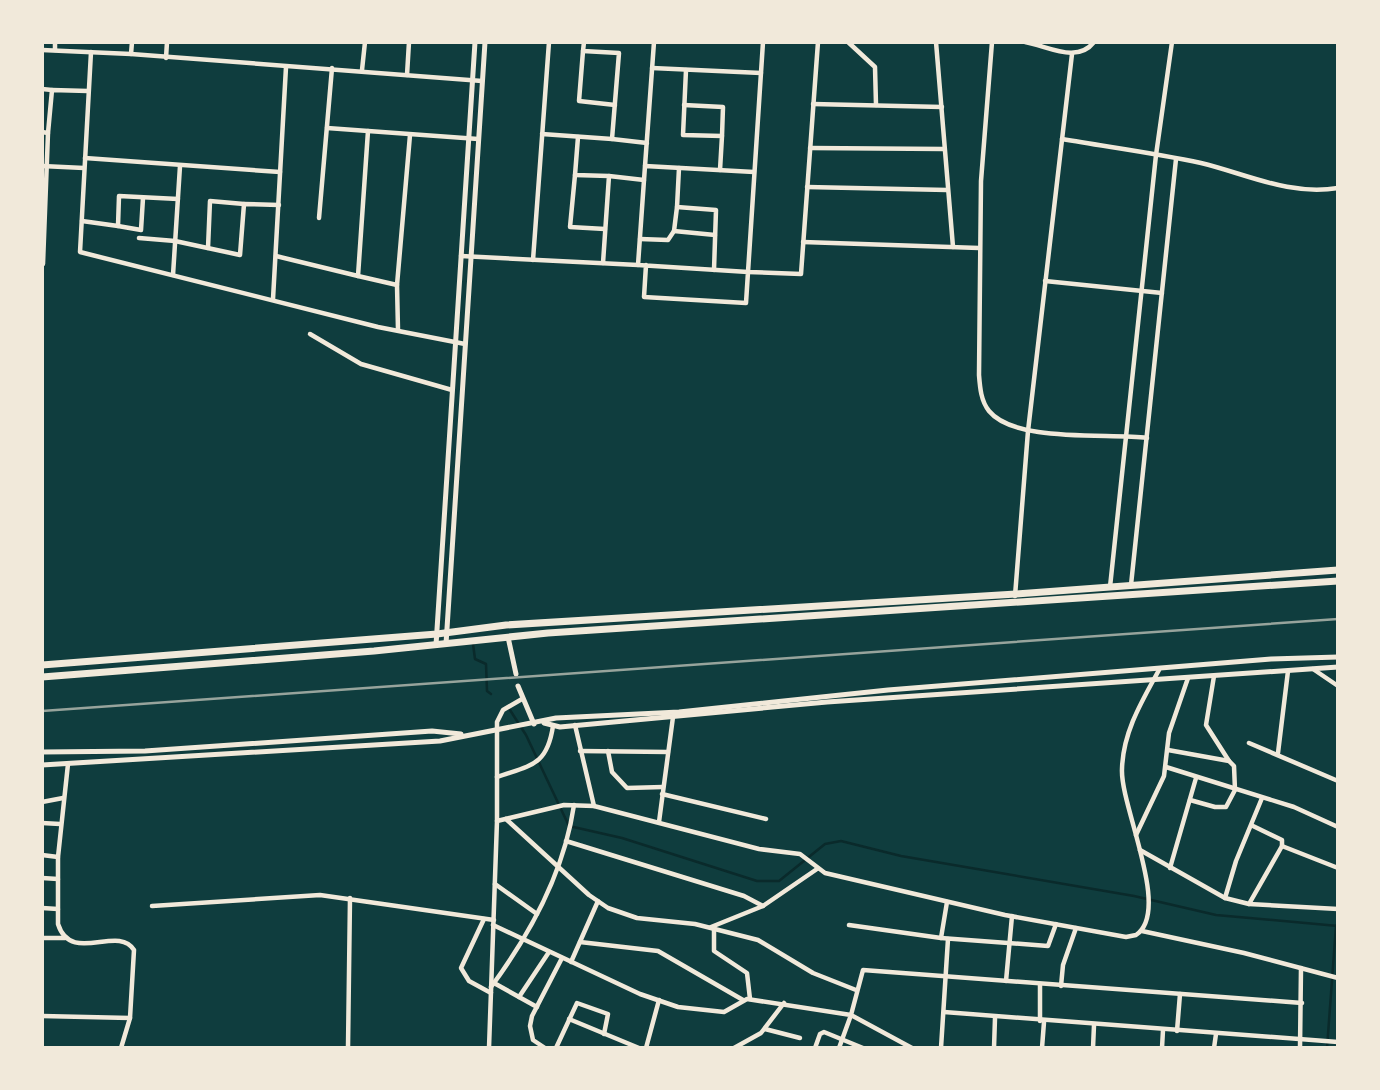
<svg xmlns="http://www.w3.org/2000/svg" width="1380" height="1090" font-family="'Titillium Web',sans-serif">
	<style>
		.lines { fill: none; stroke-linecap: round; stroke-linejoin: round }
		.stream { stroke: #0a2a2b; stroke-width: 2.5 }
		.minor { stroke: #f1e9da; stroke-width: 4.5 }
		.tertiary { stroke: #f1e9da; stroke-width: 5 }
		.primary { stroke: #f1e9da; stroke-width: 7 }
		.rail { stroke: #97a49c; stroke-width: 2.5 }
	</style>
	<rect width="100%" height="100%" fill="#0f3d3e"/>
	<g class="lines">
		<g class="stream">
			<polyline points="473,644 475,659 486,664 487,691 491,694"/>
			<polyline points="510,710 526,735 569,826 622,838 757,881 779,881 825,844 841,841 901,856 1134,896 1216,915 1338,926"/>
			<polyline points="1327,1048 1336,926"/>
		</g>
		<g class="minor">
			<polyline points="763,42 748,272 801,274 818,42"/>
			<polyline points="848,42 875,67 876,105"/>
			<polyline points="936,42 953,247"/>
			<path d="M992,42l-11,139 -2,194c1,13 2,26 10,36 26,32 119,22 158,27"/>
			<path d="M1025,42c23,4 52,22 69,0"/>
			<polyline points="42,50 131,54 482,81"/>
			<polyline points="55,50 55,42"/>
			<polyline points="583,51 579,101 615,105"/>
			<polyline points="91,52 80,252 378,327 465,344"/>
			<polyline points="131,54 132,42"/>
			<polyline points="166,58 167,42"/>
			<polyline points="652,68 761,73"/>
			<polyline points="362,70 365,42"/>
			<polyline points="686,70 683,135 722,136 720,170"/>
			<polyline points="407,75 409,42"/>
			<polyline points="42,89 52,90"/>
			<polyline points="813,104 942,107"/>
			<polyline points="684,105 723,107 722,136"/>
			<polyline points="327,128 478,139"/>
			<polyline points="368,131 358,276 397,285"/>
			<polyline points="42,132 48,133 52,90 88,91"/>
			<polyline points="542,134 612,139 619,53 583,51 584,42"/>
			<polyline points="578,137 575,175 609,176 603,263"/>
			<polyline points="612,139 647,143"/>
			<path d="M1062,139c46,8 93,14 139,24 46,11 88,33 137,25"/>
			<polyline points="810,148 944,149"/>
			<polyline points="85,158 280,172"/>
			<polyline points="42,166 84,168"/>
			<polyline points="645,166 654,42"/>
			<polyline points="679,168 677,207 716,210 714,270"/>
			<polyline points="575,175 570,227 605,229"/>
			<polyline points="609,176 644,180"/>
			<polyline points="807,187 947,190"/>
			<polyline points="677,207 674,231 715,235"/>
			<polyline points="319,218 332,68"/>
			<polyline points="82,221 118,226 119,196 178,199"/>
			<polyline points="118,226 141,230 143,198"/>
			<polyline points="139,238 175,241 240,255 244,204 279,205"/>
			<polyline points="640,239 668,240 674,231"/>
			<polyline points="803,242 979,248"/>
			<polyline points="208,248 210,201 244,204"/>
			<polyline points="276,256 358,276"/>
			<polyline points="461,256 638,265"/>
			<polyline points="533,260 549,42"/>
			<polyline points="43,264 48,133"/>
			<polyline points="646,265 644,297 746,303 748,272 638,265 645,166 754,172"/>
			<polyline points="173,275 180,166"/>
			<polyline points="1045,281 1162,293"/>
			<polyline points="273,299 286,67"/>
			<polyline points="398,330 397,285 410,135"/>
			<polyline points="310,334 361,364 452,390"/>
			<polyline points="1131,585 1176,159"/>
			<polyline points="1110,587 1156,155 1172,42"/>
			<polyline points="1015,596 1028,431 1072,54"/>
			<polyline points="1313,669 1338,686"/>
			<polyline points="1214,676 1206,725 1229,761"/>
			<polyline points="575,725 594,806"/>
			<polyline points="1249,743 1338,781"/>
			<polyline points="1168,750 1229,761 1234,766 1235,790 1226,807 1215,807 1190,800"/>
			<polyline points="580,751 668,752"/>
			<polyline points="608,751 612,772 627,788 663,787"/>
			<polyline points="1278,753 1288,671"/>
			<path d="M68,764l-10,93v67c13,41 60,0 76,26l-4,68 -9,30"/>
			<polyline points="1166,767 1294,807 1338,827"/>
			<path d="M497,777c34,-12 50,-11 56,-51"/>
			<polyline points="662,794 766,819"/>
			<polyline points="42,802 63,798"/>
			<polyline points="506,819 589,895 608,908 637,918 695,924 758,940 813,973 856,990"/>
			<path d="M497,821l67,-16 30,1 165,43 41,5 25,19 180,42 121,22 10,-2c36,-24 -16,-129 -14,-166 1,-37 20,-68 37,-99"/>
			<polyline points="659,822 673,717"/>
			<polyline points="42,823 60,824"/>
			<polyline points="1253,826 1282,840 1282,846"/>
			<polyline points="1136,835 1164,776 1169,733 1188,678"/>
			<polyline points="566,841 744,896 763,906"/>
			<polyline points="1140,850 1225,898 1249,904 1338,909"/>
			<polyline points="42,855 58,857"/>
			<polyline points="1170,868 1196,778"/>
			<polyline points="42,878 58,879"/>
			<polyline points="495,884 537,914"/>
			<polyline points="1225,898 1236,861 1262,798"/>
			<polyline points="1249,904 1282,846 1338,868"/>
			<polyline points="152,906 320,895 494,920"/>
			<polyline points="42,908 58,909"/>
			<polyline points="484,919 461,968 469,981 491,993"/>
			<polyline points="493,925 640,994 678,1007 724,1012 747,999 851,1015 839,1048"/>
			<polyline points="849,925 941,938 1048,946 1056,924"/>
			<polyline points="711,927 763,906 817,869"/>
			<polyline points="714,928 714,951 747,973 750,999"/>
			<polyline points="1142,931 1244,953 1338,978"/>
			<polyline points="42,938 65,938"/>
			<polyline points="941,938 947,902"/>
			<polyline points="580,942 658,951 743,1000"/>
			<polyline points="571,962 598,901"/>
			<polyline points="1006,981 1012,916"/>
			<polyline points="494,983 537,1007"/>
			<polyline points="1061,986 1063,965 1076,928"/>
			<path d="M491,987c40,-54 73,-114 83,-182"/>
			<polyline points="519,997 549,952"/>
			<polyline points="944,1012 1338,1042"/>
			<polyline points="42,1016 130,1018"/>
			<polyline points="569,1019 639,1048"/>
			<polyline points="1040,1021 1040,984"/>
			<polyline points="765,1029 800,1038"/>
			<polyline points="1177,1031 1180,994"/>
			<polyline points="348,1048 350,898"/>
			<polyline points="489,1048 497,821 497,722 503,710 522,699"/>
			<polyline points="545,1048 533,1040 530,1026 532,1016 562,958"/>
			<polyline points="556,1048 577,1003 608,1014 604,1034"/>
			<polyline points="646,1048 659,1000"/>
			<polyline points="734,1048 761,1033 784,1003"/>
			<polyline points="815,1048 820,1034 824,1032 863,1048"/>
			<polyline points="912,1048 851,1015 863,970 1302,1003"/>
			<polyline points="941,1048 948,939"/>
			<polyline points="994,1048 995,1018"/>
			<polyline points="1042,1048 1044,1022"/>
			<polyline points="1093,1048 1094,1025"/>
			<polyline points="1162,1048 1163,1030"/>
			<polyline points="1214,1048 1216,1034"/>
			<polyline points="1300,1048 1301,968"/>
		</g>
		<g class="tertiary">
			<polyline points="508,637 516,674"/>
			<polyline points="446,644 485,42"/>
			<polyline points="436,645 475,42"/>
			<polyline points="518,686 534,724"/>
			<polyline points="544,723 560,727 827,702 1338,667"/>
			<polyline points="42,752 145,751 432,731 461,734"/>
			<polyline points="42,765 440,741 556,718 679,712 888,690 1271,659 1338,657"/>
		</g>
		<g class="primary">
			<polyline points="42,665 437,634 506,625 1016,594 1338,570"/>
			<polyline points="42,677 374,651 548,633 1338,581"/>
		</g>
		<polyline class="rail" points="42,711 1338,619"/>
	</g>
	<rect width="1380" height="1090" fill="none" stroke="#f1e9da" stroke-width="88"/>
</svg>
